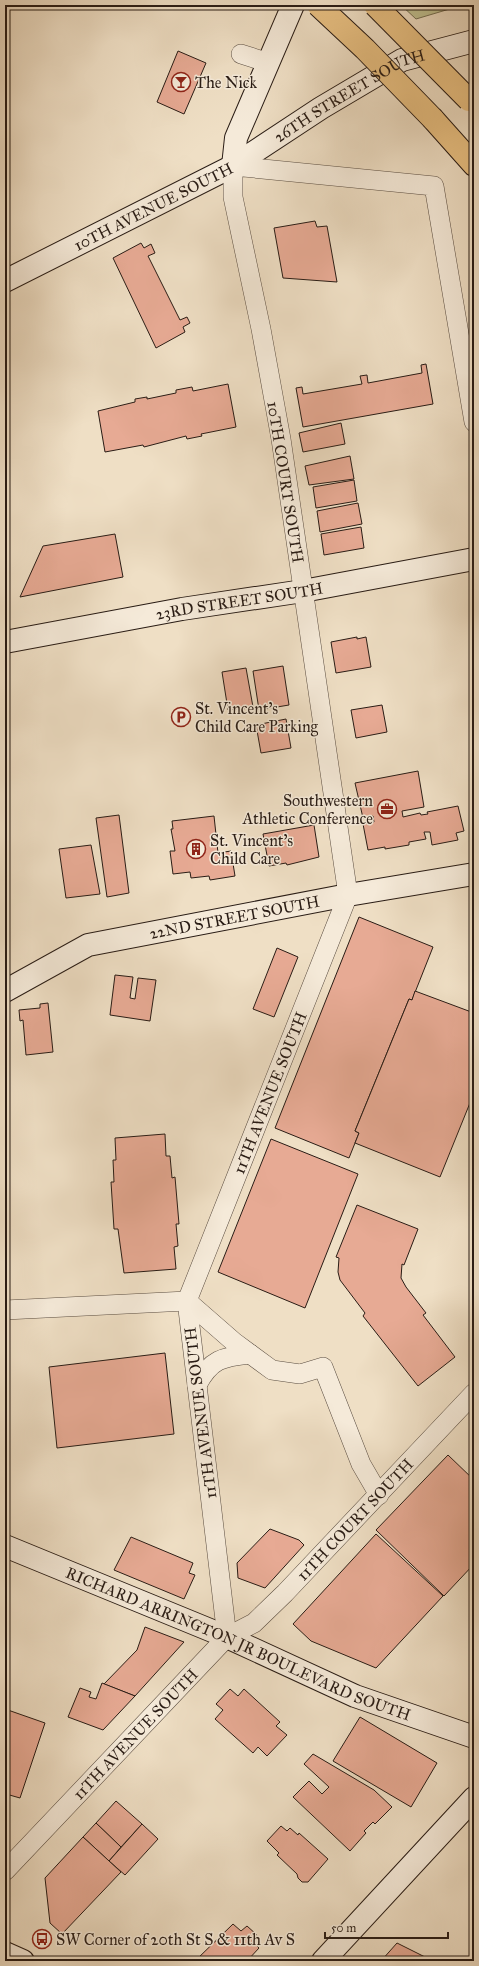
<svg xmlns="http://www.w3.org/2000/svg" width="479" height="1966" font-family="'IM FELL Great Primer',serif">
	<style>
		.green { fill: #bfc090; stroke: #746e52 }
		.building { fill: #e7aa94; stroke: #291c15 }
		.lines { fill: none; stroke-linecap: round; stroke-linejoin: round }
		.street-casing { stroke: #5a4d41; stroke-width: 20 }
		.secondary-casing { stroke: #291c15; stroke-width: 24 }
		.highway-casing { stroke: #291c15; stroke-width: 24 }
		.street { stroke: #f5ead9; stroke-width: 19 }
		.secondary { stroke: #f5ead9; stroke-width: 22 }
		.highway { stroke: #e8c082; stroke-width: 22 }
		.highway-bridge-casing { stroke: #291c15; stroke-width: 24; stroke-linecap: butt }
		.highway-bridge { stroke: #e8c082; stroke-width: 22 }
		.labels { text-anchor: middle; stroke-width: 3; stroke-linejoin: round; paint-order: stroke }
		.poi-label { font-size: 16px; fill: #291c15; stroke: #f5ead9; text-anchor: start }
		.street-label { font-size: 16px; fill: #291c15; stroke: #f5ead9 }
	</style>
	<rect width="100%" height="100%" fill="#efdfc5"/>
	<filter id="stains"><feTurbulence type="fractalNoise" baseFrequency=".005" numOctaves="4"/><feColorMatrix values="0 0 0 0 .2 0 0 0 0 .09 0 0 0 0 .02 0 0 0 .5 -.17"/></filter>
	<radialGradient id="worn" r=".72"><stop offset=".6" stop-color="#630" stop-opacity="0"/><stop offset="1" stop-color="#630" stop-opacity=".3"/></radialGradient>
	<polygon class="green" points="401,5 463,5 416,19"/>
	<g class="building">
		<polygon points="178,51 206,63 184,114 157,102"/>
		<polygon points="315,221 317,227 327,226 337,282 283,278 274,228"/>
		<polygon points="141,243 144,248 151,244 155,253 148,256 180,320 187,317 190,323 183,327 185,332 156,348 113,258"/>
		<polygon points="426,364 433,404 303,427 296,388 302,387 303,394 362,384 360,376 367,375 368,383 422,373 421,365"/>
		<polygon points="228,384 236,427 201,434 202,436 187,439 186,436 144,447 143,445 105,452 98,411 135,402 135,399 147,397 147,399 176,393 176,390 192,387 193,391"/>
		<polygon points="341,423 345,444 303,452 299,433"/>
		<polygon points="350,456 354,479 309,485 305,466"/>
		<polygon points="354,480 357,501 316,508 313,487"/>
		<polygon points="358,503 362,524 320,532 317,511"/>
		<polygon points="361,527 364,548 324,555 321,534"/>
		<polygon points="115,534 123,577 20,597 43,546"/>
		<polygon points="357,637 357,639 366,637 371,667 336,673 331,642"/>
		<polygon points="283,666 289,705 259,710 253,671"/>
		<polygon points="246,668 253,707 238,710 238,709 228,710 222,672"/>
		<polygon points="382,705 387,732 356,738 351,710"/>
		<polygon points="286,719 291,748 261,753 256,725"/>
		<polygon points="418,771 424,807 402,811 403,817 420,813 421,815 428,814 427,812 458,806 464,831 456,833 458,840 432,845 430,832 424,832 426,839 409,842 409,845 385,849 385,847 368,850 363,824 374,822 373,816 363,818 355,783"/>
		<polygon points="119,815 129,893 107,897 96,818"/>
		<polygon points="214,816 218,853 231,851 235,876 210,880 209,876 191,878 190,872 173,874 170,851 175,851 171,829 173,829 172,821"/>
		<polygon points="314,825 319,857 287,865 286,863 269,866 263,834"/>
		<polygon points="91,845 100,894 66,898 59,849"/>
		<polygon points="359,917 433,947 412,1000 409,999 355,1131 359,1133 349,1158 275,1128"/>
		<polygon points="277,948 298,957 274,1017 253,1009"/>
		<polygon points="115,975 133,977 130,998 135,999 138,978 156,980 150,1021 110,1015"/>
		<polygon points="415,991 474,1013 474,1093 440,1177 355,1143 359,1133 355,1131 409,999 412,1000"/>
		<polygon points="48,1003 53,1052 26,1055 23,1020 20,1021 19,1010 40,1008 40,1004"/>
		<polygon points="165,1134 166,1156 170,1156 172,1178 175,1177 179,1224 176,1224 178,1246 174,1247 176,1269 124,1273 118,1229 114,1229 111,1182 114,1182 113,1160 116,1160 115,1138"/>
		<polygon points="271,1139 358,1174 305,1308 218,1272"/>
		<polygon points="357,1205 418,1229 404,1265 402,1264 401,1278 406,1287 426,1313 423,1315 455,1357 418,1386 363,1316 365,1313 340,1280 338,1272 339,1258 336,1257"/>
		<polygon points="165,1353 174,1434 57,1448 49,1367"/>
		<polygon points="448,1455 474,1480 474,1564 444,1596 376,1530"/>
		<polygon points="270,1529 299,1540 304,1545 265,1588 238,1578 237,1563"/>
		<polygon points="376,1534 443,1596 376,1668 311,1641 293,1624"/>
		<polygon points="131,1537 193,1563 189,1573 195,1575 184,1599 114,1570"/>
		<polygon points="145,1627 184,1642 135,1696 104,1684 137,1650"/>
		<polygon points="102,1683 135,1696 103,1730 68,1717 80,1688 91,1692 89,1697 96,1699"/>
		<polygon points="230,1689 238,1696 244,1689 280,1722 276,1726 287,1735 267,1756 258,1747 253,1753 215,1719 223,1710 216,1704"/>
		<polygon points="5,1709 45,1723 20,1798 6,1794 5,1797"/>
		<polygon points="360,1717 437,1763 411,1807 333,1761"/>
		<polygon points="313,1754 374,1790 392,1807 375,1824 373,1822 364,1831 366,1833 350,1851 293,1797 309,1781 322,1794 329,1787 304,1764"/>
		<polygon points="116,1801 142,1824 121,1847 96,1823"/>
		<polygon points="96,1823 121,1847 109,1861 83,1837"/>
		<polygon points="142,1824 158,1839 125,1875 109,1861"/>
		<polygon points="281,1826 287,1831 290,1828 298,1835 299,1833 328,1859 308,1882 302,1882 298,1878 297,1874 277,1855 279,1853 267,1841"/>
		<polygon points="83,1837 121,1872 62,1934 50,1923 45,1878"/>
		<polygon points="233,1924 241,1931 247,1926 257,1935 252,1941 259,1948 247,1961 195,1961"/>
		<polygon points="397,1943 433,1961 381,1961"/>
	</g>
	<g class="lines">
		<defs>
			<g id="street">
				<polyline points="241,54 269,63"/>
				<polyline points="187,1301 234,1342 272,1370 300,1374 323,1367 361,1464 379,1495"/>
				<polyline points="5,1310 187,1301"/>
				<path d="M197,1385c14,-26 25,-28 53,-31"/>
				<path id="s1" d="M227,1637l27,-14 31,-30 189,-200"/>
				<path id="s2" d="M5,1871l222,-234 -40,-336 161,-406 -67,-456 -20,-110 -28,-132v-31l201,20 40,236"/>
			</g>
			<g id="secondary">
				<polyline points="233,166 236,138 293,5"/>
				<path id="s3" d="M5,281l228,-115 88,-58 81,-48 72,-19"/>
				<path id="s4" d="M5,642l177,-33 121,-18 171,-32"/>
				<path id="s5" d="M5,991l83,-46 260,-50 126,-21"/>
				<path id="s6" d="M5,1546l222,91 128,59 119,41"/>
				<polyline points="5,1953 23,1961"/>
				<polyline points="323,1961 474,1798"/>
			</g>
			<polyline id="highway" points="433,119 474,165"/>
		</defs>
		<use href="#street" class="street-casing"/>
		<use href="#secondary" class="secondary-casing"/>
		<use href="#highway" class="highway-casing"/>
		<use href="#street" class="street"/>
		<use href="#secondary" class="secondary"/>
		<use href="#highway" class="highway"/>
		<defs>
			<g id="highway-bridge">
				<polyline points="318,5 365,49 433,119"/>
				<polyline points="375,5 469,100"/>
			</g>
		</defs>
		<use href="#highway-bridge" class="highway-bridge-casing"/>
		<use href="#highway-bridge" class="highway-bridge"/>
	</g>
	<defs>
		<symbol id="bar-ring" viewBox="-11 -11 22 22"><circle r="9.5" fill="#f5ead9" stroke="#8f2418" stroke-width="1.5"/><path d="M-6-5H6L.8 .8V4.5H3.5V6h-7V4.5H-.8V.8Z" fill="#8f2418"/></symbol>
		<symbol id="parking-ring" viewBox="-11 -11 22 22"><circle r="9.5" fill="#f5ead9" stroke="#8f2418" stroke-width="1.5"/><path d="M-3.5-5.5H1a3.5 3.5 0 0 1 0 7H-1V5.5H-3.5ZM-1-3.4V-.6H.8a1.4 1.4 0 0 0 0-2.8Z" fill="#8f2418"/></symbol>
		<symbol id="office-ring" viewBox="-11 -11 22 22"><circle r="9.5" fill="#f5ead9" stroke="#8f2418" stroke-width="1.5"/><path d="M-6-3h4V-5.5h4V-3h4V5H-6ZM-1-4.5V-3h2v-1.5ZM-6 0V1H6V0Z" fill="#8f2418"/></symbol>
		<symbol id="building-ring" viewBox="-11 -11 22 22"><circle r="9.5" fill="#f5ead9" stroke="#8f2418" stroke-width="1.5"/><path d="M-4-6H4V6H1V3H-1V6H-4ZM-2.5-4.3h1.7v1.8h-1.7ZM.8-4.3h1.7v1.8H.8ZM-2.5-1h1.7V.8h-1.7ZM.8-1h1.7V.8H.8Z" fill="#8f2418"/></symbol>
		<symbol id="bus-ring" viewBox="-11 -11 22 22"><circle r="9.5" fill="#f5ead9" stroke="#8f2418" stroke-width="1.5"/><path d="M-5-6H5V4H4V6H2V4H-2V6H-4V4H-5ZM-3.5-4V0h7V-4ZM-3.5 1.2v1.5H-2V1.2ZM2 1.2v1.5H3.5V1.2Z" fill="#8f2418"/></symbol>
	</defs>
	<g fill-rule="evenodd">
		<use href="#bar-ring" x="170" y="71" width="22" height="22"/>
		<use href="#parking-ring" x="170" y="706" width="22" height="22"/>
		<use href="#office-ring" x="376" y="798" width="22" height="22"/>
		<use href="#building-ring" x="185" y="838" width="22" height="22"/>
		<use href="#bus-ring" x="31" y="1928" width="22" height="22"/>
	</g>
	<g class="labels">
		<g class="poi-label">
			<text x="195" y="88">The Nick</text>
			<text x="195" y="714">St. Vincent's<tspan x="195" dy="18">Child Care Parking</tspan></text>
			<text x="373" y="806" text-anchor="end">Southwestern<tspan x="373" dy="18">Athletic Conference</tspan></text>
			<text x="210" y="846">St. Vincent's<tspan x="210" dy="18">Child Care</tspan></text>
			<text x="56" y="1945">SW Corner of 20th St S &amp; 11th Av S</text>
		</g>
		<g class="street-label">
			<text dy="6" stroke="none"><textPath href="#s3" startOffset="392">26TH STREET SOUTH</textPath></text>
			<text dy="6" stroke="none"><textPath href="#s3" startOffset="166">10TH AVENUE SOUTH</textPath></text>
			<text transform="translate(286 482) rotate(81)" y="6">10TH COURT SOUTH</text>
			<text dy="6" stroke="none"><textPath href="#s4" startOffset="238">23RD STREET SOUTH</textPath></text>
			<text dy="6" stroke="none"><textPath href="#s5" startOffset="244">22ND STREET SOUTH</textPath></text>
			<text dy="6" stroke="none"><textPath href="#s2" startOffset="885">11TH AVENUE SOUTH</textPath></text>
			<text transform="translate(200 1413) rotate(-97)" y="6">11TH AVENUE SOUTH</text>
			<text dy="6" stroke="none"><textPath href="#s1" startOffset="175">11TH COURT SOUTH</textPath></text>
			<text dy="6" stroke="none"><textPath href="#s6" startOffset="253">RICHARD ARRINGTON JR BOULEVARD SOUTH</textPath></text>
			<text dy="6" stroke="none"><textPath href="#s2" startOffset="189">11TH AVENUE SOUTH</textPath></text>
		</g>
	</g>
	<rect width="479" height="1966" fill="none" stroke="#efdfc5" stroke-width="20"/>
	<rect x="6" y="6" width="467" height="1954" fill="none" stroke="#291c15" stroke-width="2"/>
	<rect x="10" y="10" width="459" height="1946" fill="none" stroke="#291c15"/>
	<path d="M325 1932v6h123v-6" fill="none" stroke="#291c15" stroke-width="2"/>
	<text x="331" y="1932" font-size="12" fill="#291c15" stroke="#f5ead9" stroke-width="3" paint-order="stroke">50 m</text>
	<rect width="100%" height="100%" filter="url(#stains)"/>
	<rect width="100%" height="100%" fill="url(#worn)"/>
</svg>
